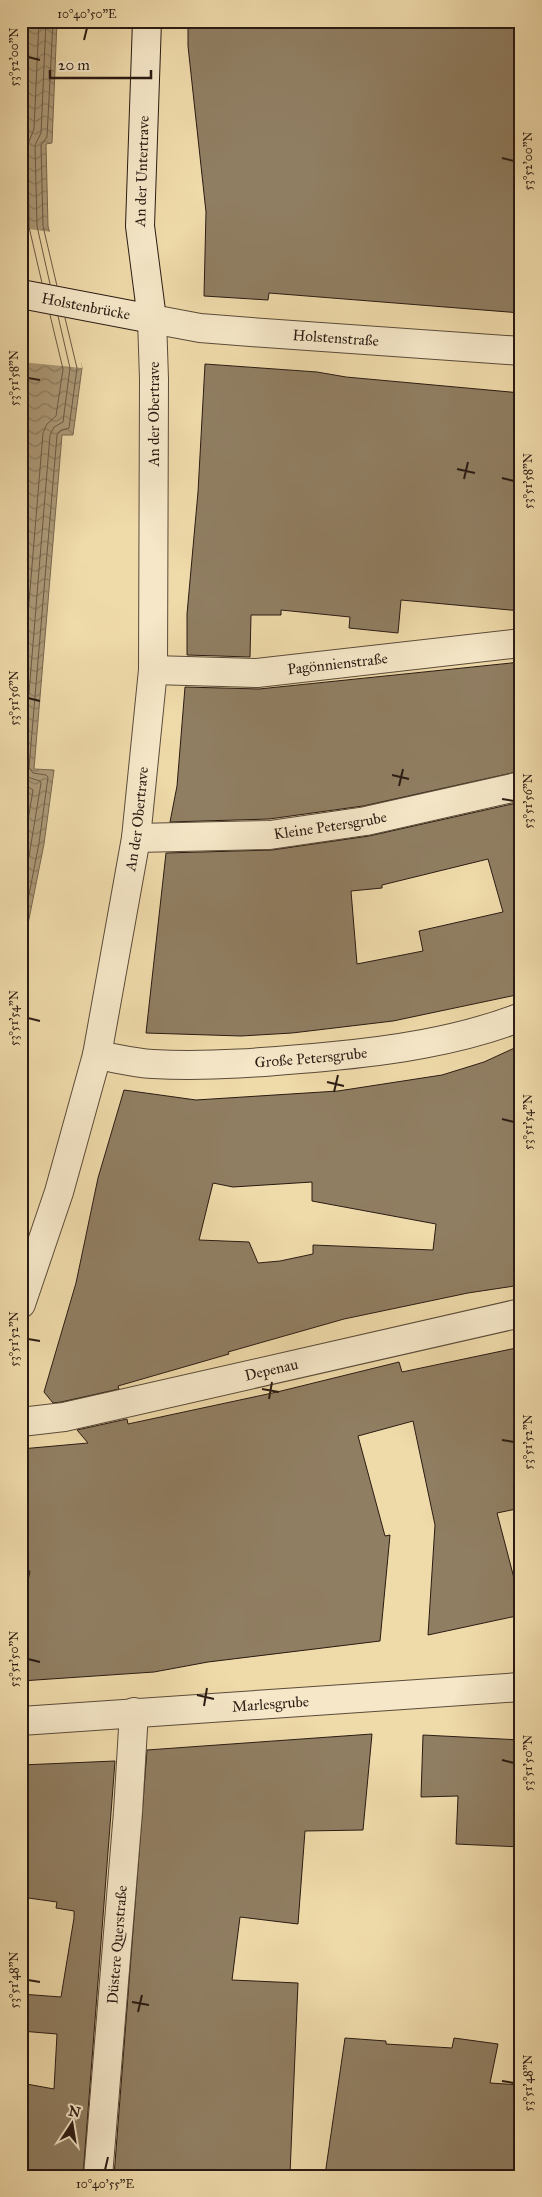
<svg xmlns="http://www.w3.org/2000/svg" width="542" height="2197" font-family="'IM FELL Great Primer',serif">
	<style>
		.water { fill: url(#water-waves); stroke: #78674f }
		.pier { fill: #efdaaa }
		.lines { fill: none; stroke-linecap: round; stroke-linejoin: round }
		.shore { stroke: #6b5a45; stroke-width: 1 }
		.building { fill: #907e62; stroke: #2a1b13; fill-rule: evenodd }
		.minor-casing { stroke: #5b4b39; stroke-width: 30 }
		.tertiary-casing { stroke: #5b4b39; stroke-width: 30 }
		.secondary-casing { stroke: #2a1b13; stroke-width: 30 }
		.minor { stroke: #f5e7c8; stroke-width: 28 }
		.tertiary { stroke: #f5e7c8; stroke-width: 28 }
		.secondary { stroke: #f5e7c8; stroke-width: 28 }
		.ticks { fill: none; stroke: #2a1b13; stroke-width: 2 }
		.labels { text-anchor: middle; stroke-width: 4.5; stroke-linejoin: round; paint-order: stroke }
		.street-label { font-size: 15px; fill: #2a1b13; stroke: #f5e7c8 }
		.neatline { fill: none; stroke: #2a1b13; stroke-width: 2 }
		.ticks-label { font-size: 12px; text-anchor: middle; fill: #2a1b13 }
	</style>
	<defs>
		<pattern id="water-waves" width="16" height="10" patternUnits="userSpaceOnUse" patternTransform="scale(1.25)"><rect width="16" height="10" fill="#ac9977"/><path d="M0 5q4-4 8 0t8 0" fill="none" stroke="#8c7c60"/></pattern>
	</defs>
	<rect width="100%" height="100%" fill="#efdaaa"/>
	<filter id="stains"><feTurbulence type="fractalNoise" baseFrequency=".004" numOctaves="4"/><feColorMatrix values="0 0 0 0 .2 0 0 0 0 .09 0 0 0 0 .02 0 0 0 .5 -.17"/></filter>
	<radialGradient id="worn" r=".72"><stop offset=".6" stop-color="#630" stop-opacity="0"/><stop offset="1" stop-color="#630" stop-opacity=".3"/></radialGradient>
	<polygon class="water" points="21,21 57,21 52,143 46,144 48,226 82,368 73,435 62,435 34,769 54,770 44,844 21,959"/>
	<polygon class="pier" points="21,228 52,232 80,348 82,368 21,362"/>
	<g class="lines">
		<g class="shore">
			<polyline points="39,21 34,129 28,144 29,227 42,283"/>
			<polyline points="46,21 41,133 35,145 37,226 50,284"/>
			<polyline points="53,21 47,137 41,145 43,226 57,286"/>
			<polyline points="21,699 43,433 47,424 56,416 63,369 50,315"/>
			<polyline points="21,782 33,790 21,863"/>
			<polyline points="21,905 41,783 40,781 27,777 23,767 50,435 54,427 63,422 70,368 58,316"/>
			<polyline points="21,936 39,843 48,777 46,775 33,773 29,768 57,435 60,431 69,428 77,368 65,318"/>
		</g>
	</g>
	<g class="building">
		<polygon points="188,21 521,21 521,313 269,293 268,300 204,296 206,212 188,46"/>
		<polygon points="205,364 317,372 346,377 521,393 521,611 401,600 398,633 349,628 350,617 281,610 281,615 251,615 250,657 187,655 187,614 198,492"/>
		<polygon points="521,662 521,771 363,806 269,819 170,822 177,786 185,687 259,689"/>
		<path d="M521,802v192l-128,27 -101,12 -51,3 -95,-3 20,-180 106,-3 97,-14zM488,859l15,53 -84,19 4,20 -66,13 -6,-73 31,-3v-3z"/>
		<path d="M521,1045v240l-53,8 -124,26 -116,33 1,2 -111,32 1,3 -58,13 -8,1 -9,-11 32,-109 22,-105 26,-88 72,10 142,-9 104,-16 42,-13zM312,1182v19l124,23 -3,26 -120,-5v9l-33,7 -22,2 -9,-21 -50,-2 14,-57 20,4z"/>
		<polygon points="521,1347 521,1508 497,1513 521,1605 521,1615 428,1635 435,1525 413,1421 358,1436 385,1536 390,1535 380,1641 208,1662 154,1672 21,1681 21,1613 30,1571 21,1570 21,1449 88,1443 77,1430 127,1419 128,1424 277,1392 399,1362 402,1372"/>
		<polygon points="372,1734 363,1830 305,1831 298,1924 240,1917 232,1980 298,1983 290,2174 114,2176 147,1750"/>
		<polygon points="423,1735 521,1740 521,1847 456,1844 458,1796 421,1797"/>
		<polygon points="115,1761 83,2176 21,2176 21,2083 54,2089 57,2034 21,2031 21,1994 61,1997 74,1918 74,1911 56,1908 57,1902 21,1897 21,1765"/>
		<polygon points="345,2038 386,2041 386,2044 452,2048 454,2038 498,2044 490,2083 521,2085 521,2175 419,2172 325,2175"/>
	</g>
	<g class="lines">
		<defs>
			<g id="minor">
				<path id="s1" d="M153,670l104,3 264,-30"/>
				<path id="s2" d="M136,838l134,-3 96,-14 155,-35"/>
				<path id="s3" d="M97,1055c18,3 37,8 56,9 57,3 114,-2 171,-7 66,-6 135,-16 197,-40"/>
				<path id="s4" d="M21,1304l38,-112 38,-137 39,-217 17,-168 1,-291 -2,-60"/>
				<path id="s5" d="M21,1422l43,-5 457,-104"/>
				<path id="s6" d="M21,1721l500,-34"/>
				<path id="s7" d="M98,2176l30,-364 6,-100"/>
			</g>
			<g id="tertiary">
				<path id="s8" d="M152,319l48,9 51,4 270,19"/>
			</g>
			<g id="secondary">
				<path id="s9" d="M21,294l131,25 -12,-93 7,-205"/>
			</g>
		</defs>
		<use href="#minor" class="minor-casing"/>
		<use href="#tertiary" class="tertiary-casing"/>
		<use href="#secondary" class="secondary-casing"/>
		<use href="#minor" class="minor"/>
		<use href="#tertiary" class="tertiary"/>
		<use href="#secondary" class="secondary"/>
	</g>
	<path class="ticks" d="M84,40l3,-12M28,57l12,3M502,158l12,3M28,378l12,2M457,469l18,4M502,478l12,3M464,479l4,-17M28,698l12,3M392,775l17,4M399,786l4,-17M502,799l12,2M28,1018l12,3M327,1082l17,4M334,1092l4,-17M502,1119l12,3M28,1339l12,2M262,1389l17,3M269,1399l3,-17M502,1440l12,2M28,1659l12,3M197,1695l17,4M204,1706l3,-18M502,1760l12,3M28,1980l12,2M132,2002l17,3M138,2012l4,-17M502,2081l12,2M105,2170l3,-13"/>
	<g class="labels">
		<g class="street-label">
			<text dy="5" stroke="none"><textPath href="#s9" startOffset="282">An der Untertrave</textPath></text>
			<text dy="5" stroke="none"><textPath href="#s9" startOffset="66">Holstenbrücke</textPath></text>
			<text dy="5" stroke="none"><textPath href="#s8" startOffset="185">Holstenstraße</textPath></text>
			<text transform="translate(154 414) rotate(-90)" y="5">An der Obertrave</text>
			<text dy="5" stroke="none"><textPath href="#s1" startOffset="185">Pagönnienstraße</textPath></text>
			<text dy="5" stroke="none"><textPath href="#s4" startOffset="500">An der Obertrave</textPath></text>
			<text dy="5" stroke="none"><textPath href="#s2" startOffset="195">Kleine Petersgrube</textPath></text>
			<text dy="5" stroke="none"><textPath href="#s3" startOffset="215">Große Petersgrube</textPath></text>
			<text dy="5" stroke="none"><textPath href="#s5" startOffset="256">Depenau</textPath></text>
			<text dy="5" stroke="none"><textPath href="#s6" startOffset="250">Marlesgrube</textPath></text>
			<text dy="5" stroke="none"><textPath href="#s7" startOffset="232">Düstere Querstraße</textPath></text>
		</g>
	</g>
	<rect width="542" height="2197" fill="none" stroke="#efdaaa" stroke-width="55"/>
	<g transform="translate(72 2124) rotate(12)" stroke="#f5e7c8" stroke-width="4" paint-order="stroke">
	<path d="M0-4L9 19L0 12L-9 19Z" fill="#2a1b13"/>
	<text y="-8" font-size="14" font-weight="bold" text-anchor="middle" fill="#2a1b13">N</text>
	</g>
	<path d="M50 70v8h101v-8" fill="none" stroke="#2a1b13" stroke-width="2.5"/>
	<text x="58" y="70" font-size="15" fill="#2a1b13" stroke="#f5e7c8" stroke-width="4" paint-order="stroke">20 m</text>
	<rect x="28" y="28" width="486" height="2142" class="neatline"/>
	<g class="ticks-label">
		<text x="87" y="18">10°40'50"E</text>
		<text transform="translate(14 57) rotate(-90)" y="4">53°52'00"N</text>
		<text transform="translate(528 161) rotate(-90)" y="4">53°52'00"N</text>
		<text transform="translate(14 378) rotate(-90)" y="4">53°51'58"N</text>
		<text transform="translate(528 481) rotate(-90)" y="4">53°51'58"N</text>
		<text transform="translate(14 698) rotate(-90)" y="4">53°51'56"N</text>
		<text transform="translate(528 801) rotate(-90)" y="4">53°51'56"N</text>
		<text transform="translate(14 1018) rotate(-90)" y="4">53°51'54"N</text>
		<text transform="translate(528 1122) rotate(-90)" y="4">53°51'54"N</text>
		<text transform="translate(14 1339) rotate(-90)" y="4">53°51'52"N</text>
		<text transform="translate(528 1442) rotate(-90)" y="4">53°51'52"N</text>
		<text transform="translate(14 1659) rotate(-90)" y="4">53°51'50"N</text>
		<text transform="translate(528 1763) rotate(-90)" y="4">53°51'50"N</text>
		<text transform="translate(14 1980) rotate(-90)" y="4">53°51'48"N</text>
		<text transform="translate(528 2083) rotate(-90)" y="4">53°51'48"N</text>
		<text x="105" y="2188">10°40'55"E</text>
	</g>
	<rect width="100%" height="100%" filter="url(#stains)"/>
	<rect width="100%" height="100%" fill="url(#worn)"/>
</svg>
